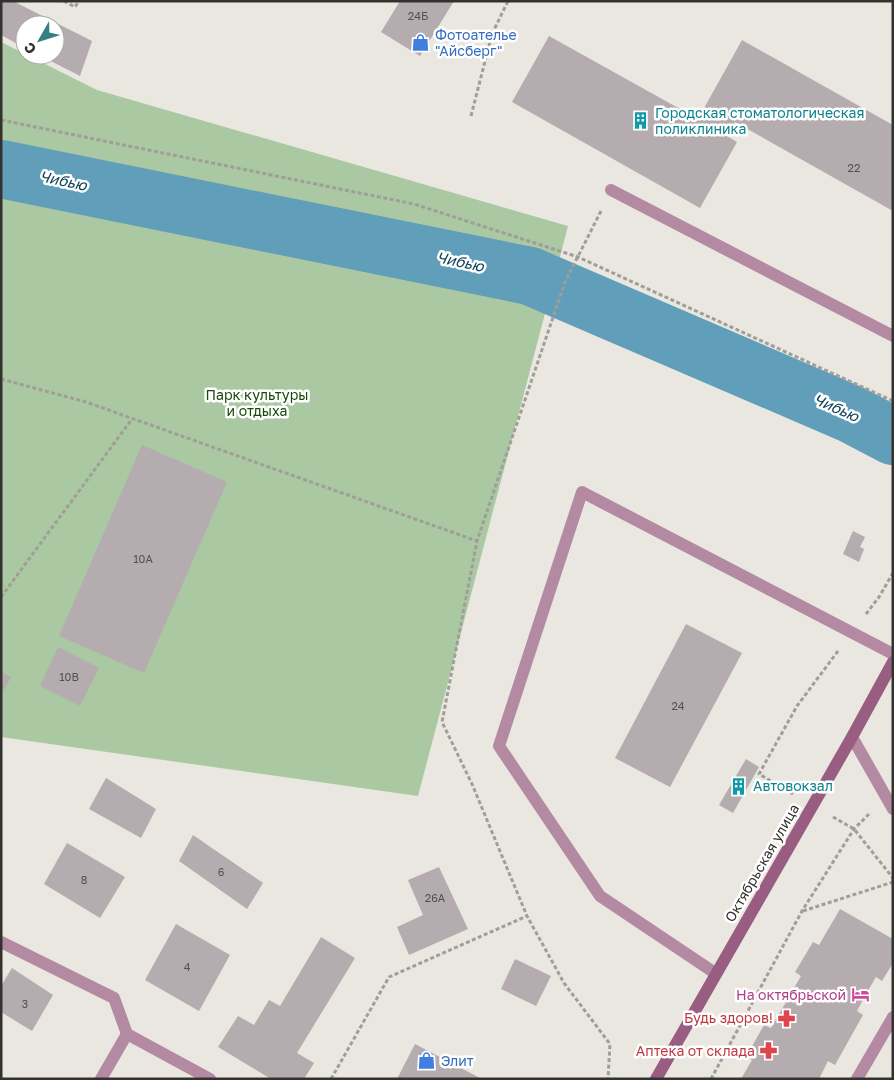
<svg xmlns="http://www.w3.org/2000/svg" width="894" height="1080" font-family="'Golos Text',sans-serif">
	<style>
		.green { fill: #aac8a2 }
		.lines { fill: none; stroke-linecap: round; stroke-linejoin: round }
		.river { stroke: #609eba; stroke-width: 58 }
		.building { fill: #b5acaf }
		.path { stroke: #a09e98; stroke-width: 3; stroke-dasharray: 4 2.5; stroke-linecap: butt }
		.service { stroke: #b48aa3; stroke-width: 12 }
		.minor { stroke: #b48aa3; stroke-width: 12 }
		.tertiary { stroke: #b48aa3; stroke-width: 12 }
		.secondary { stroke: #995d82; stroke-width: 12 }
		.labels { text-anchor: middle; stroke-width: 5; stroke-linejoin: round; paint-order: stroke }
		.number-label { font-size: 11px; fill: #54504f }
		.shop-label { font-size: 14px; fill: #366cbe; stroke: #fff; text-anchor: start }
		.culture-label { font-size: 14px; fill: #0d838f; stroke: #fff; text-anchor: start }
		.park-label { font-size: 14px; fill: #184906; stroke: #fff }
		.street-label { font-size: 14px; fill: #33322f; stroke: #fff }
		.hotel-label { font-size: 14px; fill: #b23c85; stroke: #fff; text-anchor: end }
		.health-label { font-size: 14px; fill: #be3a42; stroke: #fff; text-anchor: end }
		.water-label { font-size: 15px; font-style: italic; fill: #10455a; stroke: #fff }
	</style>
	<rect width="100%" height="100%" fill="#e9e7df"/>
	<polygon class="green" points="1,42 97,90 568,226 418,796 1,737"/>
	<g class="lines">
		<polyline class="river" points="1,169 530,276 851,414 893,436"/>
	</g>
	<g class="building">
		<polygon points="1,1 13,1 92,41 80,76 39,55 55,55 55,25 25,25 25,48 1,35"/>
		<polygon points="400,1 454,1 420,56 381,32"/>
		<polygon points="549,36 698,119 742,40 893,125 893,211 735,122 727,136 737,142 700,208 512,102"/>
		<polygon points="142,445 227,482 144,673 59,636"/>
		<polygon points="853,531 865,537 860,547 864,549 859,562 843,554"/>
		<polygon points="686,624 742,653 670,787 615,758"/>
		<polygon points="58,647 99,668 80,706 40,686"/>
		<polygon points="1,672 11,677 1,695"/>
		<polygon points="746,759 759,767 733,813 719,805"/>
		<polygon points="106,778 156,809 141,838 89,809"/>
		<polygon points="193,835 263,883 247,909 179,861"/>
		<polygon points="67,843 125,877 100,918 44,884"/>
		<polygon points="439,867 468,929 409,955 397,927 423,915 408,880"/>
		<polygon points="840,909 893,939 893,963 882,981 876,977 866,994 857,1011 863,1015 835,1065 828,1061 819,1079 741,1079 752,1060 746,1057 764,1025 771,1028 801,976 795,972 813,942 819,945"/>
		<polygon points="176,924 230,955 199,1011 145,980"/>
		<polygon points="321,937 355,958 297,1053 314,1063 304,1079 271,1079 218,1047 238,1016 254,1025 269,1000 280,1006"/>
		<polygon points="515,959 551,976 536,1006 501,989"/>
		<polygon points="12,968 53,995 32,1031 1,1012 1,986"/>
		<polygon points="415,1044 482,1079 397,1079"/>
	</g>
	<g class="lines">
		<g class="path">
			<polyline points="64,1 75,7 79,1"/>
			<polyline points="471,116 492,34 508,1"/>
			<polyline points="1,120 414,204 578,257 893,401"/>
			<polyline points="601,211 565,282 477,541 442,722 472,784 527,916 564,983 610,1044 608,1079"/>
			<polyline points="1,379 86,402 477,541"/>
			<polyline points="1,597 132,419"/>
			<polyline points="866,614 879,597 893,573"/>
			<polyline points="793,794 759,774 797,706 838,651"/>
			<polyline points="833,817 854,829 893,878"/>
			<polyline points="803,911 893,882"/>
			<polyline points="331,1079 389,977 527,916"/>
			<polyline points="711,1079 802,911 854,829 869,814"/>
		</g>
		<g class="service">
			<polyline points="611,190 893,336"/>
			<polyline points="715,973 600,896 499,746 582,492 893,654"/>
			<polyline points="101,1079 127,1034"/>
			<polyline points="857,1079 893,1017"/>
		</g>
		<polyline class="minor" points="1,942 114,998 127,1034 210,1079"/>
		<polyline class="tertiary" points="852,737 893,809"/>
		<polyline class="secondary" points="656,1079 852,737 893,662"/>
	</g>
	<defs>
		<symbol id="shop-bare" viewBox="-9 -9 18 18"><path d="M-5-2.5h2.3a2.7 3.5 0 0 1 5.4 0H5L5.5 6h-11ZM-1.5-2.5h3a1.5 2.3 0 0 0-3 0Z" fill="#3f7fe0" stroke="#fff" stroke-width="2.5" paint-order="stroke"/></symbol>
		<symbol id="building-bare" viewBox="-9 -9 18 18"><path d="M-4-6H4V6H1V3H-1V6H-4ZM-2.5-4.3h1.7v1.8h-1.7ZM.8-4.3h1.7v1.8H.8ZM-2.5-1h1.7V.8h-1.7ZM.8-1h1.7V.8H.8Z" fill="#0f9aa8" stroke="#fff" stroke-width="2.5" paint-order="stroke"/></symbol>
		<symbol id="hotel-bare" viewBox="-9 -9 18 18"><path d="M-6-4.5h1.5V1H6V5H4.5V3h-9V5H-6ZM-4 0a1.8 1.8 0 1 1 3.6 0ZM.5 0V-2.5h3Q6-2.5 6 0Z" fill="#d1479c" stroke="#fff" stroke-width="2.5" paint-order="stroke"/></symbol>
		<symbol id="pharmacy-bare" viewBox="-9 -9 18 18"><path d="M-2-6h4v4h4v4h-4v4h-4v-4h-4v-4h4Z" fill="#e0444e" stroke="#fff" stroke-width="2.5" paint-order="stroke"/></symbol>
	</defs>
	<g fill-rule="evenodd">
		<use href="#shop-bare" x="408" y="30" width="25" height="25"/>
		<use href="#building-bare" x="628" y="108" width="25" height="25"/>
		<use href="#building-bare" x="726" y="774" width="25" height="25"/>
		<use href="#hotel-bare" x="848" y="982" width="25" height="25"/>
		<use href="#pharmacy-bare" x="774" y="1006" width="25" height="25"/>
		<use href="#pharmacy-bare" x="756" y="1038" width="25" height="25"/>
		<use href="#shop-bare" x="414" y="1048" width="25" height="25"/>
	</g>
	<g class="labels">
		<g class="number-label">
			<text x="418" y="20">24Б</text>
			<text x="854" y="172">22</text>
			<text x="143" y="563">10А</text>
			<text x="69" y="681">10В</text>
			<text x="678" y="710">24</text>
			<text x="221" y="876">6</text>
			<text x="84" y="884">8</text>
			<text x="435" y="902">26А</text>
			<text x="187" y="971">4</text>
			<text x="25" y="1008">3</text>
		</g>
		<g class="shop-label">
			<text x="435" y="40">Фотоателье<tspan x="435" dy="16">"Айсберг"</tspan></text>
			<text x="441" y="1066">Элит</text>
		</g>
		<g class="culture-label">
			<text x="655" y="118">Городская стоматологическая<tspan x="655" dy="16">поликлиника</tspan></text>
			<text x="753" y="791">Автовокзал</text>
		</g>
		<g class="park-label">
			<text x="257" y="400">Парк культуры<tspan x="257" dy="16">и отдыха</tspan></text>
		</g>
		<g class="street-label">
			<text transform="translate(762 863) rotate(-60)" y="5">Октябрьская улица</text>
		</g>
		<g class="hotel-label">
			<text x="846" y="1000">На октябрьской</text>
		</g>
		<g class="health-label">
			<text x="773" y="1023">Будь здоров!</text>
			<text x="755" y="1056">Аптека от склада</text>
		</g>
		<g class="water-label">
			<text transform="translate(63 181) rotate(12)" y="5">Чибью</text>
			<text transform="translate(460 262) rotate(12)" y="5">Чибью</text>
			<text transform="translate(836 408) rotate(24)" y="5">Чибью</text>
		</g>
	</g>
	<rect width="894" height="1080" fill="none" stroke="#33322f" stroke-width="5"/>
	<g transform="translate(40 40) rotate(231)"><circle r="24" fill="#ffffff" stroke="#adadac"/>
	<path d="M0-4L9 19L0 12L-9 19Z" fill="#377f83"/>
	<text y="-8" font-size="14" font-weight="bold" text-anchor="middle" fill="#33322f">С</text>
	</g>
</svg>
